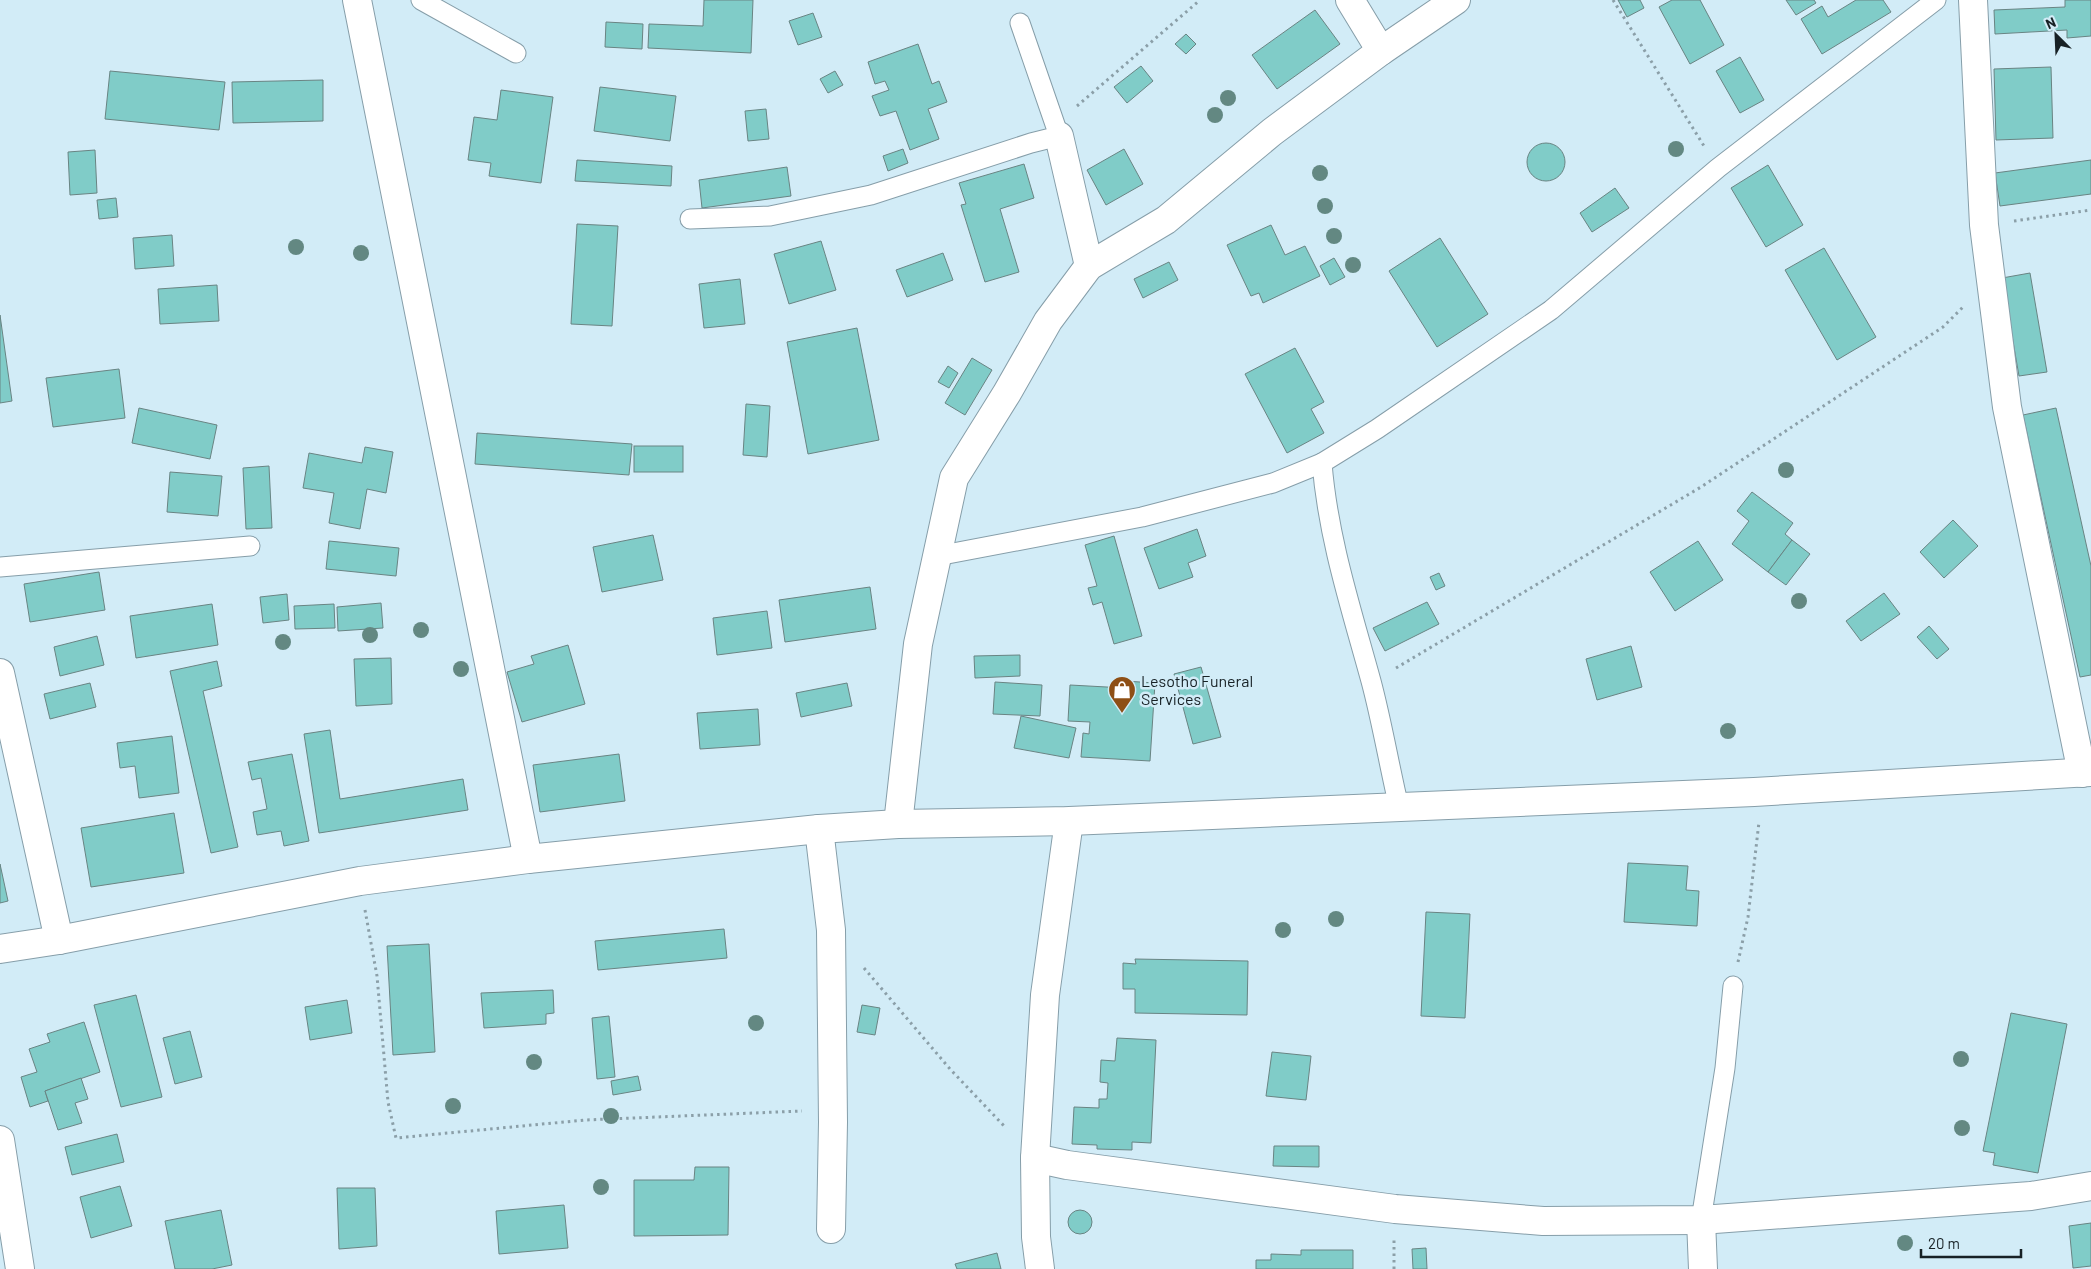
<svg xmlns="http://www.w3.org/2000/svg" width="2091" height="1269" font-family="Barlow,sans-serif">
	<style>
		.building { fill: #80ccc8; stroke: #698483 }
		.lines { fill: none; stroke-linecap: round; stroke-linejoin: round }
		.service-casing { stroke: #869ea9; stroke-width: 21 }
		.minor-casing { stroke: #869ea9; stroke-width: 30 }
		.secondary-casing { stroke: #869ea9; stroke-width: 30 }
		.path { stroke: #8b9fa8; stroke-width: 3; stroke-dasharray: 2.5 4; stroke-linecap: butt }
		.service { stroke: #fff; stroke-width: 19 }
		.minor { stroke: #fff; stroke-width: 28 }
		.secondary { stroke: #fff; stroke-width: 28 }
		.tree { fill: #638882 }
		.labels { text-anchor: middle; stroke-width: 5; stroke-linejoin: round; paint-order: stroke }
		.poi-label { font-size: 16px; fill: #172125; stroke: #d2ecf7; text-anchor: start }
	</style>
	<rect width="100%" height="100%" fill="#d2ecf7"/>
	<g class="building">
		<polygon points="704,0 753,0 751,53 648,48 649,24 703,26"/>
		<polygon points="1618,0 1640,0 1644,8 1627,17"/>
		<polygon points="1672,0 1700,0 1724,45 1690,64 1659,7"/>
		<polygon points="1786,0 1814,0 1816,3 1796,15"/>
		<polygon points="1856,0 1883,0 1891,12 1822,54 1801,19 1822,6 1828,17"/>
		<polygon points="2065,0 2091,0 2091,36 2067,38 2067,30 1995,34 1994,10 2065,7"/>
		<polygon points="1315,10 1340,44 1277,89 1252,55"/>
		<polygon points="813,13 822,37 798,45 789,21"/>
		<polygon points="606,22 643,24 642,49 605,47"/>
		<polygon points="1186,34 1196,44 1186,54 1175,44"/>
		<polygon points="918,44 932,84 939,81 947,102 928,109 939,139 910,150 896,111 880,116 872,96 889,90 885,81 875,84 868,62"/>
		<polygon points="1740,57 1764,100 1740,113 1716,71"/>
		<polygon points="1141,66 1153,81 1127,103 1114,87"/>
		<polygon points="2051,67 2053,138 1996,140 1994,69"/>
		<polygon points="110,71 225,82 219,130 105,119"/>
		<polygon points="835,71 843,85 828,93 820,79"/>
		<polygon points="323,80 323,121 233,123 232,82"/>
		<polygon points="600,87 676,96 670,141 594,131"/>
		<polygon points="501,90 553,97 541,183 489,176 491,163 468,160 474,117 497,120"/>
		<polygon points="766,109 769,139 748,141 745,111"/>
		<circle cx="1546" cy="162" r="19"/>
		<polygon points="903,149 908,163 888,171 883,156"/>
		<polygon points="1124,149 1143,184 1106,205 1087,170"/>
		<polygon points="95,150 97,193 70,195 68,152"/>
		<polygon points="577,160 672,166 671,186 575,181"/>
		<polygon points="2091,160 2091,194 2000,206 1995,173"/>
		<polygon points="1024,164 1034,198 1000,209 1019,272 985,282 961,205 966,204 959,183"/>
		<polygon points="1768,165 1803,225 1766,247 1731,188"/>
		<polygon points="787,167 791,196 702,208 699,180"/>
		<polygon points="1615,188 1629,208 1592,232 1580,213"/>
		<polygon points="116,198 118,217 99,219 97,200"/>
		<polygon points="577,224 618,226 612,326 571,324"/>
		<polygon points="1271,225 1285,255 1305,246 1320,276 1263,303 1259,293 1251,296 1227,245"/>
		<polygon points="172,235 174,266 135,269 133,238"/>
		<polygon points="1440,238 1488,314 1437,347 1389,271"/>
		<polygon points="821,241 836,290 789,304 774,254"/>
		<polygon points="1824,248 1876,337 1837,360 1785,270"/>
		<polygon points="943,253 953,280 907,297 896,270"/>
		<polygon points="1334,258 1345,277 1330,285 1320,266"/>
		<polygon points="1169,262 1178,280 1143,298 1134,279"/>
		<polygon points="2030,273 2047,372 2019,376 2002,278"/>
		<polygon points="740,279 745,324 704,328 699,284"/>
		<polygon points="217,285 219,321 160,324 158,289"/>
		<polygon points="0,315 12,401 0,403"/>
		<polygon points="857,328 879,440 808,454 787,342"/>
		<polygon points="1295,348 1324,402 1311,409 1324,433 1287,453 1245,374"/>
		<polygon points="972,358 992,370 965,415 945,403"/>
		<polygon points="948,366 958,373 949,388 938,382"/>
		<polygon points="119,369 125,418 53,427 46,378"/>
		<polygon points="746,404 770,406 767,457 743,455"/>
		<polygon points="139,408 217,425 210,459 132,443"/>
		<polygon points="2056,408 2091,566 2091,675 2080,677 2023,415"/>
		<polygon points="477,433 632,444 629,475 475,464"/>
		<rect x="634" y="446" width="49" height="26"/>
		<polygon points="365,447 393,452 386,493 367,489 360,529 329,523 334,493 303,488 309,453 362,463"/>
		<polygon points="269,466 272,528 246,529 243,468"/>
		<polygon points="170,472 222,476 218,516 167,512"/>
		<polygon points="1752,492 1793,523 1785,534 1792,540 1768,572 1732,544 1749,521 1737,511"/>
		<polygon points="1953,520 1978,546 1944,578 1920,552"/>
		<polygon points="1197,529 1206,556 1188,563 1193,577 1159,589 1144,548"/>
		<polygon points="653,535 663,580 602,592 593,547"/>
		<polygon points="1114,536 1142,636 1114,644 1102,602 1093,605 1088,588 1097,586 1085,545"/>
		<polygon points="1792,540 1810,554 1786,585 1768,572"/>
		<polygon points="329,541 399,548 396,576 326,569"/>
		<polygon points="1698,541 1723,580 1675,611 1650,572"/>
		<polygon points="99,572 105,610 30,622 24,584"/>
		<polygon points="1439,573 1445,586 1436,590 1430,577"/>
		<polygon points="870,587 876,629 785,642 779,600"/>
		<polygon points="1884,593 1900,614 1861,641 1846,621"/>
		<polygon points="287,594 289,620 263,623 260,597"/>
		<polygon points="1427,602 1439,624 1385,651 1373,628"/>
		<polygon points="381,603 383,628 338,631 337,607"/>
		<polygon points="212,604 218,645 136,658 130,616"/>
		<polygon points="334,604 335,628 295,629 294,606"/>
		<polygon points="767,611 772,648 717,655 713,618"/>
		<polygon points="1929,626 1949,649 1937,659 1917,637"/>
		<polygon points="97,636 104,665 60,676 54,647"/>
		<polygon points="568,645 585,704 522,722 507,672 534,664 531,656"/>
		<polygon points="1631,646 1642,687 1597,700 1586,659"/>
		<polygon points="1020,655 1020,676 975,678 974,656"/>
		<polygon points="391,658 392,704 356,706 354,659"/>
		<polygon points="217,661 222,686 203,691 238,847 211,853 170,671"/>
		<polygon points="1201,667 1221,737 1193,744 1174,674"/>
		<polygon points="1125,681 1155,683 1150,761 1081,757 1083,733 1089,734 1090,722 1068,721 1070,685 1125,688"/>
		<polygon points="995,682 1042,685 1040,716 993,714"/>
		<polygon points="90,683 96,707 50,719 44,694"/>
		<polygon points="847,683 852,706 801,717 796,693"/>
		<polygon points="758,709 760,745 700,749 697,713"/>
		<polygon points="1021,716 1076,728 1069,758 1014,748"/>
		<polygon points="330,730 340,799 463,779 468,810 319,833 304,734"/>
		<polygon points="172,736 179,793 139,798 135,766 120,768 117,743"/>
		<polygon points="292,754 309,841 284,846 281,831 257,835 253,812 267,809 261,778 252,780 248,762"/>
		<polygon points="619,754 625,801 540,812 533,765"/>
		<polygon points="174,813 184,873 91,887 81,828"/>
		<polygon points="1628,863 1688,866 1686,890 1699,891 1697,926 1624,922"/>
		<polygon points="0,864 8,901 0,903"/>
		<polygon points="1426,912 1470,914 1465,1018 1421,1016"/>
		<polygon points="724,929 727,958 598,970 595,941"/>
		<polygon points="429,944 435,1052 393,1055 387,946"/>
		<polygon points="1135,959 1248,961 1247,1015 1135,1013 1135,989 1123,989 1123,963 1136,964"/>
		<polygon points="553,990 554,1013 546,1014 546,1024 484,1028 481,993"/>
		<polygon points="136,995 162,1097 121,1107 94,1005"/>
		<polygon points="347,1000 352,1033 310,1040 305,1007"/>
		<polygon points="862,1005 880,1008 875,1035 857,1032"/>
		<polygon points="2011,1013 2067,1024 2038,1173 1993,1165 1995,1153 1983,1151"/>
		<polygon points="609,1016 615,1077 597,1079 592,1018"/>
		<polygon points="84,1022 100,1072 45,1091 48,1101 30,1107 21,1077 37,1072 29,1049 50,1042 47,1034"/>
		<polygon points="190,1031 202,1077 175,1084 163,1038"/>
		<polygon points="1117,1038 1156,1040 1151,1143 1132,1142 1132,1150 1097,1149 1097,1145 1072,1144 1074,1107 1099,1108 1099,1099 1107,1099 1108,1083 1100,1082 1101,1060 1115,1061"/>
		<polygon points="1272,1052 1311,1056 1306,1100 1266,1096"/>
		<polygon points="638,1076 641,1090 613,1095 611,1081"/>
		<polygon points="81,1078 88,1099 75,1103 82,1123 58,1130 45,1091"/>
		<polygon points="117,1134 124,1162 72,1175 65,1147"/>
		<polygon points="1274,1146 1319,1146 1319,1167 1273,1166"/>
		<polygon points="695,1167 729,1167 728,1235 634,1236 634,1180 694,1180"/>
		<polygon points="120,1186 132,1226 91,1238 80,1197"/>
		<polygon points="337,1188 375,1188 377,1246 339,1249"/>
		<polygon points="564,1205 568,1248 499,1254 496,1211"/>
		<polygon points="221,1210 232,1265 212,1269 175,1269 165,1221"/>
		<circle cx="1080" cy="1222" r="12"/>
		<polygon points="2091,1223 2091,1266 2073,1268 2069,1226"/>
		<polygon points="1426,1248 1427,1269 1413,1269 1412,1249"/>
		<polygon points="1301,1250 1353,1250 1353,1269 1256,1269 1256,1260 1271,1260 1271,1254 1301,1255"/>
		<polygon points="997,1253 1001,1269 957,1269 955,1264"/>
	</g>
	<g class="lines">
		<defs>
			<g id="service">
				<polyline points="421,0 516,53"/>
				<polyline points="690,219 770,216 871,195 1031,143 1059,136 1020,23"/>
				<polyline points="937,556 1142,517 1273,483 1322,463"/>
				<polyline points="0,567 250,546"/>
				<path d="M1399,807c-10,-42 -17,-85 -28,-126 -20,-73 -43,-143 -49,-218l55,-34 174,-119 167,-142 218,-168"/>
				<polyline points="1701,1220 1725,1068 1733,986"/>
			</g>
			<g id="minor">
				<polyline points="357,0 528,859"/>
				<polyline points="1350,0 1381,51"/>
				<polyline points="1973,0 1984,225 2007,407 2082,773"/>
				<polyline points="1059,136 1089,266"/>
				<polyline points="0,673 59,940"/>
				<polyline points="898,824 918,644 954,478 1007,393 1048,321 1089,266 1166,220 1272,132 1381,51 1456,0"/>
				<polyline points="819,829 831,930 833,1122 831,1229"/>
				<polyline points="0,1140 20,1269"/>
				<polyline points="1035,1158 1067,1165 1395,1209 1543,1221 1701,1220 2031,1196 2091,1186"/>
				<polyline points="1701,1220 1703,1269"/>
				<polyline points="1040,1269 1036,1237 1035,1158 1045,995 1069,821"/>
			</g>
			<polyline id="secondary" points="0,949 59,940 360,881 528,859 819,829 898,824 1069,821 1754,792 2091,772"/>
		</defs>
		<use href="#service" class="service-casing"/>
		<use href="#minor" class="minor-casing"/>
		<use href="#secondary" class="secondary-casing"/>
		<g class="path">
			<polyline points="1613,0 1704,146"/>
			<polyline points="1077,106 1200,0"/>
			<polyline points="2014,221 2091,210"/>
			<polyline points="1396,668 1701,487 1943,327 1963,307"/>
			<polyline points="365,910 377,976 388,1102 396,1138 585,1120 802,1111"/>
			<polyline points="1738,962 1748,917 1759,822"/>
			<polyline points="864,968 950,1069 1006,1128"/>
			<polyline points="1394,1269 1394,1240"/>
		</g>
		<use href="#service" class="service"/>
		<use href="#minor" class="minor"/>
		<use href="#secondary" class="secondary"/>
	</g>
	<g class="tree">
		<circle cx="1228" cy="98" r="8"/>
		<circle cx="1215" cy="115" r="8"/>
		<circle cx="1676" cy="149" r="8"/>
		<circle cx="1320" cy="173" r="8"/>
		<circle cx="1325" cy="206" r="8"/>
		<circle cx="1334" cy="236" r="8"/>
		<circle cx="296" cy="247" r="8"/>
		<circle cx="361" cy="253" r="8"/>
		<circle cx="1353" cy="265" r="8"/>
		<circle cx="1786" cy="470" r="8"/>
		<circle cx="1799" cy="601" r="8"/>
		<circle cx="421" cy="630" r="8"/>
		<circle cx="370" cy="635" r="8"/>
		<circle cx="283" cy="642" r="8"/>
		<circle cx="461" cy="669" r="8"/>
		<circle cx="1728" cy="731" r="8"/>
		<circle cx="1336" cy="919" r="8"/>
		<circle cx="1283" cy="930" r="8"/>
		<circle cx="756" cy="1023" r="8"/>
		<circle cx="1961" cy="1059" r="8"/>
		<circle cx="534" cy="1062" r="8"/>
		<circle cx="453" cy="1106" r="8"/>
		<circle cx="611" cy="1116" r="8"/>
		<circle cx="1962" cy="1128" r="8"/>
		<circle cx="601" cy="1187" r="8"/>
		<circle cx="1905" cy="1243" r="8"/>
	</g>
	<defs>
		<symbol id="shop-pin" viewBox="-11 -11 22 30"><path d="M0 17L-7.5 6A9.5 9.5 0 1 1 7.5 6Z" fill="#8e4f15" stroke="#d2ecf7"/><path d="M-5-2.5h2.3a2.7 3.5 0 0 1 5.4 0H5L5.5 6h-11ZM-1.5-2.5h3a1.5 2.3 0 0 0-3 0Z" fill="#fff"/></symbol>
	</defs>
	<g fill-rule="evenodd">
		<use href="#shop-pin" x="1106" y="674" width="32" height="43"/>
	</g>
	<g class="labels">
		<g class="poi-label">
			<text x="1141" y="687">Lesotho Funeral<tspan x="1141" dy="18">Services</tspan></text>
		</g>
	</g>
	<g transform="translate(2056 35) rotate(336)" stroke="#d2ecf7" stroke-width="4" paint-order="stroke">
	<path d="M0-4L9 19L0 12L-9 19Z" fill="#172125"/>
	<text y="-8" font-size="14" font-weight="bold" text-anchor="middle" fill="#172125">N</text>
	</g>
	<path d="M1921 1249v8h100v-8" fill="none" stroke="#172125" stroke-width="2.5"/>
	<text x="1928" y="1249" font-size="15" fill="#172125" stroke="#d2ecf7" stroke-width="4" paint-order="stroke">20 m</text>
</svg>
